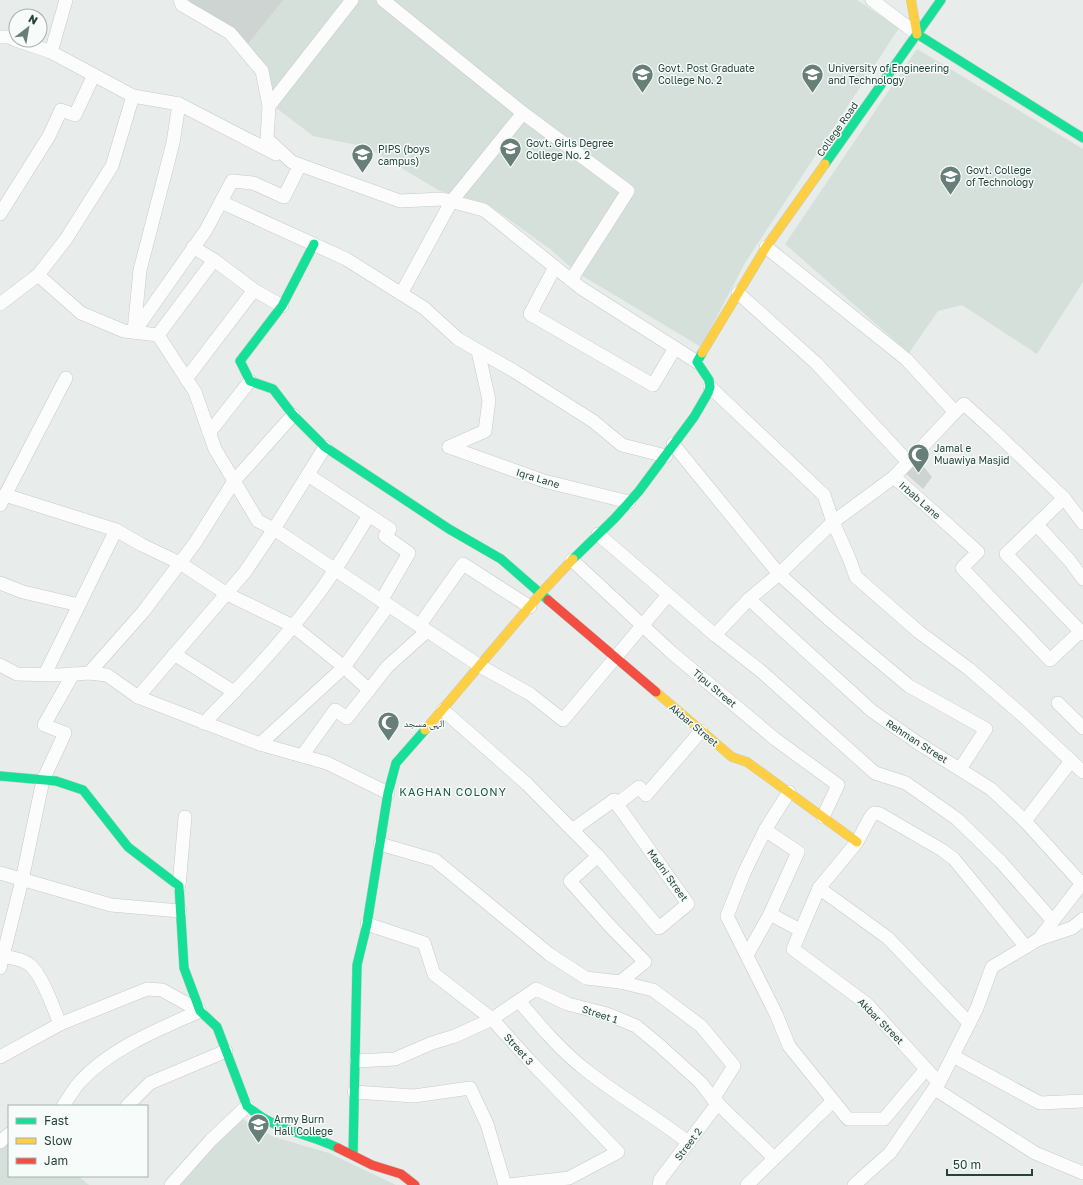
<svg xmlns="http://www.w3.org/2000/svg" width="1083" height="1185" font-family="'Golos Text','Noto Naskh Arabic',sans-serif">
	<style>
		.built { fill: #d5e0db }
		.building { fill: #ced4d2 }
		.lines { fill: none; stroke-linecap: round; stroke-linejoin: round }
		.street-casing { stroke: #c5cac8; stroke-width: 14 }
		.fast-casing { stroke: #c3cbc8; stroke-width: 10 }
		.slow-casing { stroke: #c3cbc8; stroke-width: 10 }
		.jam-casing { stroke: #c3cbc8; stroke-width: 10 }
		.street { stroke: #fcfcfc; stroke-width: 13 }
		.fast { stroke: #16e098; stroke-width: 9 }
		.slow { stroke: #ffcf43; stroke-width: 9 }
		.jam { stroke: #f24e42; stroke-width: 9 }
		.labels { text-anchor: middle; stroke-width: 3; stroke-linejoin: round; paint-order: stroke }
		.poi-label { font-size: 10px; fill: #22443a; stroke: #f7fbf9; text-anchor: start }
		.street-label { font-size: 10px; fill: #22443a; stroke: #f7fbf9 }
		.neighbourhood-label { font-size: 11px; letter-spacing: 1px; fill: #1b5948; stroke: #f7fbf9 }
	</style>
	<rect width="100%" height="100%" fill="#e8edeb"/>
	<g class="built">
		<polygon points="189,0 857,0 899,28 745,263 701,347 576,272 550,249 486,203 440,191 366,147 313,136 275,107 247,45 189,1"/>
		<polygon points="917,49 1083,149 1083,282 1037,354 962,305 938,311 909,353 785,244"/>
		<polygon points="241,1118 274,1137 329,1153 396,1185 179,1185"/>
		<polygon points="9,1126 9,1176 78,1176 89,1185 0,1185 0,1132"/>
	</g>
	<g class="building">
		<polygon points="189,0 283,0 247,45 189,1"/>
		<polygon points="917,458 932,477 923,489 903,471"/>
	</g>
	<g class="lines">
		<defs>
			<g id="street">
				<polyline points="180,0 182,5 230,33 262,71 269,106 267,139 292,162 400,201 442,199 484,210 581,288 697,362"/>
				<polyline points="383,0 523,113 628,191 571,280"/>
				<polyline points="872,0 917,34"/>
				<polyline points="0,37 9,37 16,40"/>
				<polyline points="16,40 51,52 133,96"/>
				<polyline points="51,52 66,0"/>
				<polyline points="269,106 352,0"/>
				<polyline points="221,202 346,259 424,308 458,339 514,371 593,421 622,445 666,456"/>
				<polyline points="0,214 49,136 61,110 75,115 94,75"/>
				<polyline points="193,247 214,260 254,290 282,306"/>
				<polyline points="766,247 906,359 955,412"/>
				<polyline points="555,267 530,314 653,385 675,348"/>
				<polyline points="38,275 81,313 124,331 158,335 195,392 215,449 258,521 274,529 480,666 530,694 563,720 668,595"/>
				<polyline points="738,293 816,363 908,462"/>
				<polyline points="401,294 451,202 523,113"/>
				<polyline points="0,304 38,275 66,239 112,166 133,96 179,104 276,154"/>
				<polyline points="134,331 140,270 173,143 179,104"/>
				<polyline points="134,332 206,230 232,181 253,183 284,197 300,165"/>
				<polyline points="158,335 214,260"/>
				<polyline points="186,379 254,290"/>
				<polyline points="710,387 824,495 833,522 894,477 936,514 978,552 962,568 1050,660 1081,631"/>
				<polyline points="209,433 250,381"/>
				<polyline points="673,444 779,574 831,621 909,686 986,729 960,769"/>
				<polyline points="449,447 544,481 629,502"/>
				<polyline points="449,447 485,431 489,400 478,351"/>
				<polyline points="308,475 390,529 385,536 409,553 381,601"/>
				<polyline points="894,477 955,412 964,404 994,431 1064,498 1083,523"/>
				<polyline points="5,495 116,530 142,545 180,563 227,594 293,626 344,667 369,690"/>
				<polyline points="1064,498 1006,554 1083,634"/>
				<polyline points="0,505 66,378"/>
				<polyline points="1037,525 1070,561 1083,579"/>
				<polyline points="598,534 715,635 749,599 779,574 833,522 849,558 856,577 919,632 969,669 1021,714 1083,772"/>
				<polyline points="572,560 671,652 775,739 838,785 823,817"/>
				<polyline points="0,583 23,592 79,605"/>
				<polyline points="749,599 872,711 918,743 991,789 1025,821 1082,884"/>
				<polyline points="419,626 463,564 530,607"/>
				<polyline points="715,635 762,672 875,773 906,783 957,819 1001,862 1053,921"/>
				<polyline points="174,654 234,692"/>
				<polyline points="0,665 17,674 59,675 89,673 107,675 138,697 260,744 327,763 388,793"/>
				<polyline points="89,673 143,612 195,543 234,481 293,415"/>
				<polyline points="45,674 116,530"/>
				<polyline points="138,697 245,572 274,529 325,447"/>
				<polyline points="1058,703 1083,728"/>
				<polyline points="443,710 527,784 598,856 659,928 688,904 614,800 572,830"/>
				<path d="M204,723c38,-39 75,-77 108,-121 21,-27 39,-57 57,-87"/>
				<polyline points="260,744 344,667 388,606"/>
				<polyline points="302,756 335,710 347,718 387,667 427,631"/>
				<polyline points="617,804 639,787 646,795 701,731"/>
				<polyline points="1025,821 1071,761"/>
				<polyline points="765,830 744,873 727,916 777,1016 789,1046 848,1119 884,1119 926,1069"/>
				<polyline points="380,844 435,860 549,954 586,978 620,982 653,990 701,1026 734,1066 713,1099"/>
				<polyline points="598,856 570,881 609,925 645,962 620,982"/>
				<polyline points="0,873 111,905 180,911"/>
				<polyline points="179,886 185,817"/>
				<polyline points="819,888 888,938 969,1023"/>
				<polyline points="770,914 800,930"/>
				<polyline points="367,924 424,943 434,974 492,1019 528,1059 618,1152 569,1178 508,1185"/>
				<polyline points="1039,939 1072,928 1083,919"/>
				<polyline points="0,953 3,956 22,880 43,780 65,733 44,725 73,674"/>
				<polyline points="747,955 770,914 798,852 765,830 789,792"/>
				<path d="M0,968l3,-12c9,2 20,3 27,9 12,9 24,45 30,59"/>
				<path d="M519,1001c21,25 42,50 68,70 33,26 69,46 102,72"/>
				<polyline points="953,1056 1040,1103 1083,1101"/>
				<polyline points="0,1057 60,1024 147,989 162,990 200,1011"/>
				<polyline points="356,1061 395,1059 432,1043 455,1036 492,1019 536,989 568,1004 607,1014 636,1026 659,1045 701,1083 713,1099 774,1158"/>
				<polyline points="939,1083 867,1004 793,949 819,888 857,842 871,816 874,813 880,814 942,850 954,859 1026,947"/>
				<polyline points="935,1089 1035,1153 1083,1173"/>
				<polyline points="354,1092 414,1096 470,1088 487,1124 505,1185"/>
				<path d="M63,1106c5,-7 10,-16 16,-23 30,-34 80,-54 121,-72"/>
				<polyline points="127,1106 150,1083 226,1051"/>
				<polyline points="0,1142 9,1134"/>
				<polyline points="171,1185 211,1140 247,1106"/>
				<polyline points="659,1185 660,1180 718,1103"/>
				<polyline points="747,1185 833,1101"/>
				<polyline points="854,1185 890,1153 941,1079 977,1008 992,967 1039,939 1083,882"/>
			</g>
			<g id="fast">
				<polyline points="917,34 1083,138"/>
				<polyline points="825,164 941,0"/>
				<polyline points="314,244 282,306 240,361 250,381 273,389 293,415 325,447 449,529 501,559 548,600"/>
				<polyline points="573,559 615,518 639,491 694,417 708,393 710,387 709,380 697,362 702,353"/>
				<path d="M0,776l56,5 27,9 45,57 51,39 5,82 16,43 17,16 30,79c29,26 59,26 91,42"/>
				<polyline points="353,1155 357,965 367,924 388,793 396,763 425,730"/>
			</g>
			<g id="slow">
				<polyline points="911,0 917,34"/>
				<polyline points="702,353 766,247 825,164"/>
				<polyline points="656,692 732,757 747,762 857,842"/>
				<polyline points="425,730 541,593 573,559"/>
			</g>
			<g id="jam">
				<polyline points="548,600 656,692"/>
				<polyline points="338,1148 372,1165 401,1174 415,1185"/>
			</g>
		</defs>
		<use href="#street" class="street-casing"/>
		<use href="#fast" class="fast-casing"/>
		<use href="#slow" class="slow-casing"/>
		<use href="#jam" class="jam-casing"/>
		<use href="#street" class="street"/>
		<use href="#fast" class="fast"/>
		<use href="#slow" class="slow"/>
		<use href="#jam" class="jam"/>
	</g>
	<defs>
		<symbol id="university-pin" viewBox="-11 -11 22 30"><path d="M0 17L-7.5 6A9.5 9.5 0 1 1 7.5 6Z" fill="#677f78" stroke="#f7fbf9"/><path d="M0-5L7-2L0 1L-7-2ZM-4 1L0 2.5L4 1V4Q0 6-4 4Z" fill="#fff"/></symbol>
		<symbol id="school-pin" viewBox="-11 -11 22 30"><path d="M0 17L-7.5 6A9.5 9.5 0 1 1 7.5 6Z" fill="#677f78" stroke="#f7fbf9"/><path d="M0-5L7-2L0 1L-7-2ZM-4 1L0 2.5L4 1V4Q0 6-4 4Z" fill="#fff"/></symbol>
		<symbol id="mosque-pin" viewBox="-11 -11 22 30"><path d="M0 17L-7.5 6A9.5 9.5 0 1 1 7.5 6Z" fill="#677f78" stroke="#f7fbf9"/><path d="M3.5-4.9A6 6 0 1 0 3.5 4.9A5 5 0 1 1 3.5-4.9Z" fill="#fff"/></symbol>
	</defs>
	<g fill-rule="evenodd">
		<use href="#university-pin" x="630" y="62" width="25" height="34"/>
		<use href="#university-pin" x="800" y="62" width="25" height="34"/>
		<use href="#university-pin" x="498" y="136" width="25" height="34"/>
		<use href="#school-pin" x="350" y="142" width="25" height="34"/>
		<use href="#university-pin" x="938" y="164" width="25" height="34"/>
		<use href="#mosque-pin" x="906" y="442" width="25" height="34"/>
		<use href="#mosque-pin" x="376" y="710" width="25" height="34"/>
		<use href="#university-pin" x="246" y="1112" width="25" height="34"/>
	</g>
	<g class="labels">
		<g class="poi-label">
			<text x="658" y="72">Govt. Post Graduate<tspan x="658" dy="12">College No. 2</tspan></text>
			<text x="828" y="72">University of Engineering<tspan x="828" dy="12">and Technology</tspan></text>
			<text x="526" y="147">Govt. Girls Degree<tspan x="526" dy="12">College No. 2</tspan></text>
			<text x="378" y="153">PIPS (boys<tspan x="378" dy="12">campus)</tspan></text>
			<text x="966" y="174">Govt. College<tspan x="966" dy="12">of Technology</tspan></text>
			<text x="934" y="452">Jamal e<tspan x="934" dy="12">Muawiya Masjid</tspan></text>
			<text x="404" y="727">الہی مسجد</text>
			<text x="274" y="1123">Army Burn<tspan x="274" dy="12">Hall College</tspan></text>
		</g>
		<g class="street-label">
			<text transform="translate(837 129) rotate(-55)" y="4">College Road</text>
			<text transform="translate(538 478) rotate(17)" y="4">Iqra Lane</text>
			<text transform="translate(920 500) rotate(41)" y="4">Irbab Lane</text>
			<text transform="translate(715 688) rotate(40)" y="4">Tipu Street</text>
			<text transform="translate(694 725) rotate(40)" y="4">Akbar Street</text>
			<text transform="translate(917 741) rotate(33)" y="4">Rehman Street</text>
			<text transform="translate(668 875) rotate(54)" y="4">Madni Street</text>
			<text transform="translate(600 1014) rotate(18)" y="4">Street 1</text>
			<text transform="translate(881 1021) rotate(45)" y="4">Akbar Street</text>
			<text transform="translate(519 1049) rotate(48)" y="4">Street 3</text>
			<text transform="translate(688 1144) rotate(-53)" y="4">Street 2</text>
		</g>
		<g class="neighbourhood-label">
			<text x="453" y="796">KAGHAN COLONY</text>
		</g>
	</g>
	<rect x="8" y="1105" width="140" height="72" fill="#f7fbf9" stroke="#a2b2ad"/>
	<rect x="16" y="1118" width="20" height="6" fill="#16e098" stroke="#a2b2ad"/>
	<text x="44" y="1125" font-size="12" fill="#22443a">Fast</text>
	<rect x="16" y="1138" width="20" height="6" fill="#ffcf43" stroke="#a2b2ad"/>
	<text x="44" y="1145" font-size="12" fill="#22443a">Slow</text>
	<rect x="16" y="1158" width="20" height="6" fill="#f24e42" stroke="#a2b2ad"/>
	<text x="44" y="1165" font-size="12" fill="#22443a">Jam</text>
	<g transform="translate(28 28) rotate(31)"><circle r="19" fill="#f7fbf9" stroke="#a2b2ad"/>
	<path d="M0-3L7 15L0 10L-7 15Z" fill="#677f78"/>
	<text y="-6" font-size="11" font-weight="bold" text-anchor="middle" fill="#22443a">N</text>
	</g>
	<path d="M947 1169v6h85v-6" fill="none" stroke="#22443a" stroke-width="2"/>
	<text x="953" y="1169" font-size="12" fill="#22443a" stroke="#f7fbf9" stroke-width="3" paint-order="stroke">50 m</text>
</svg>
